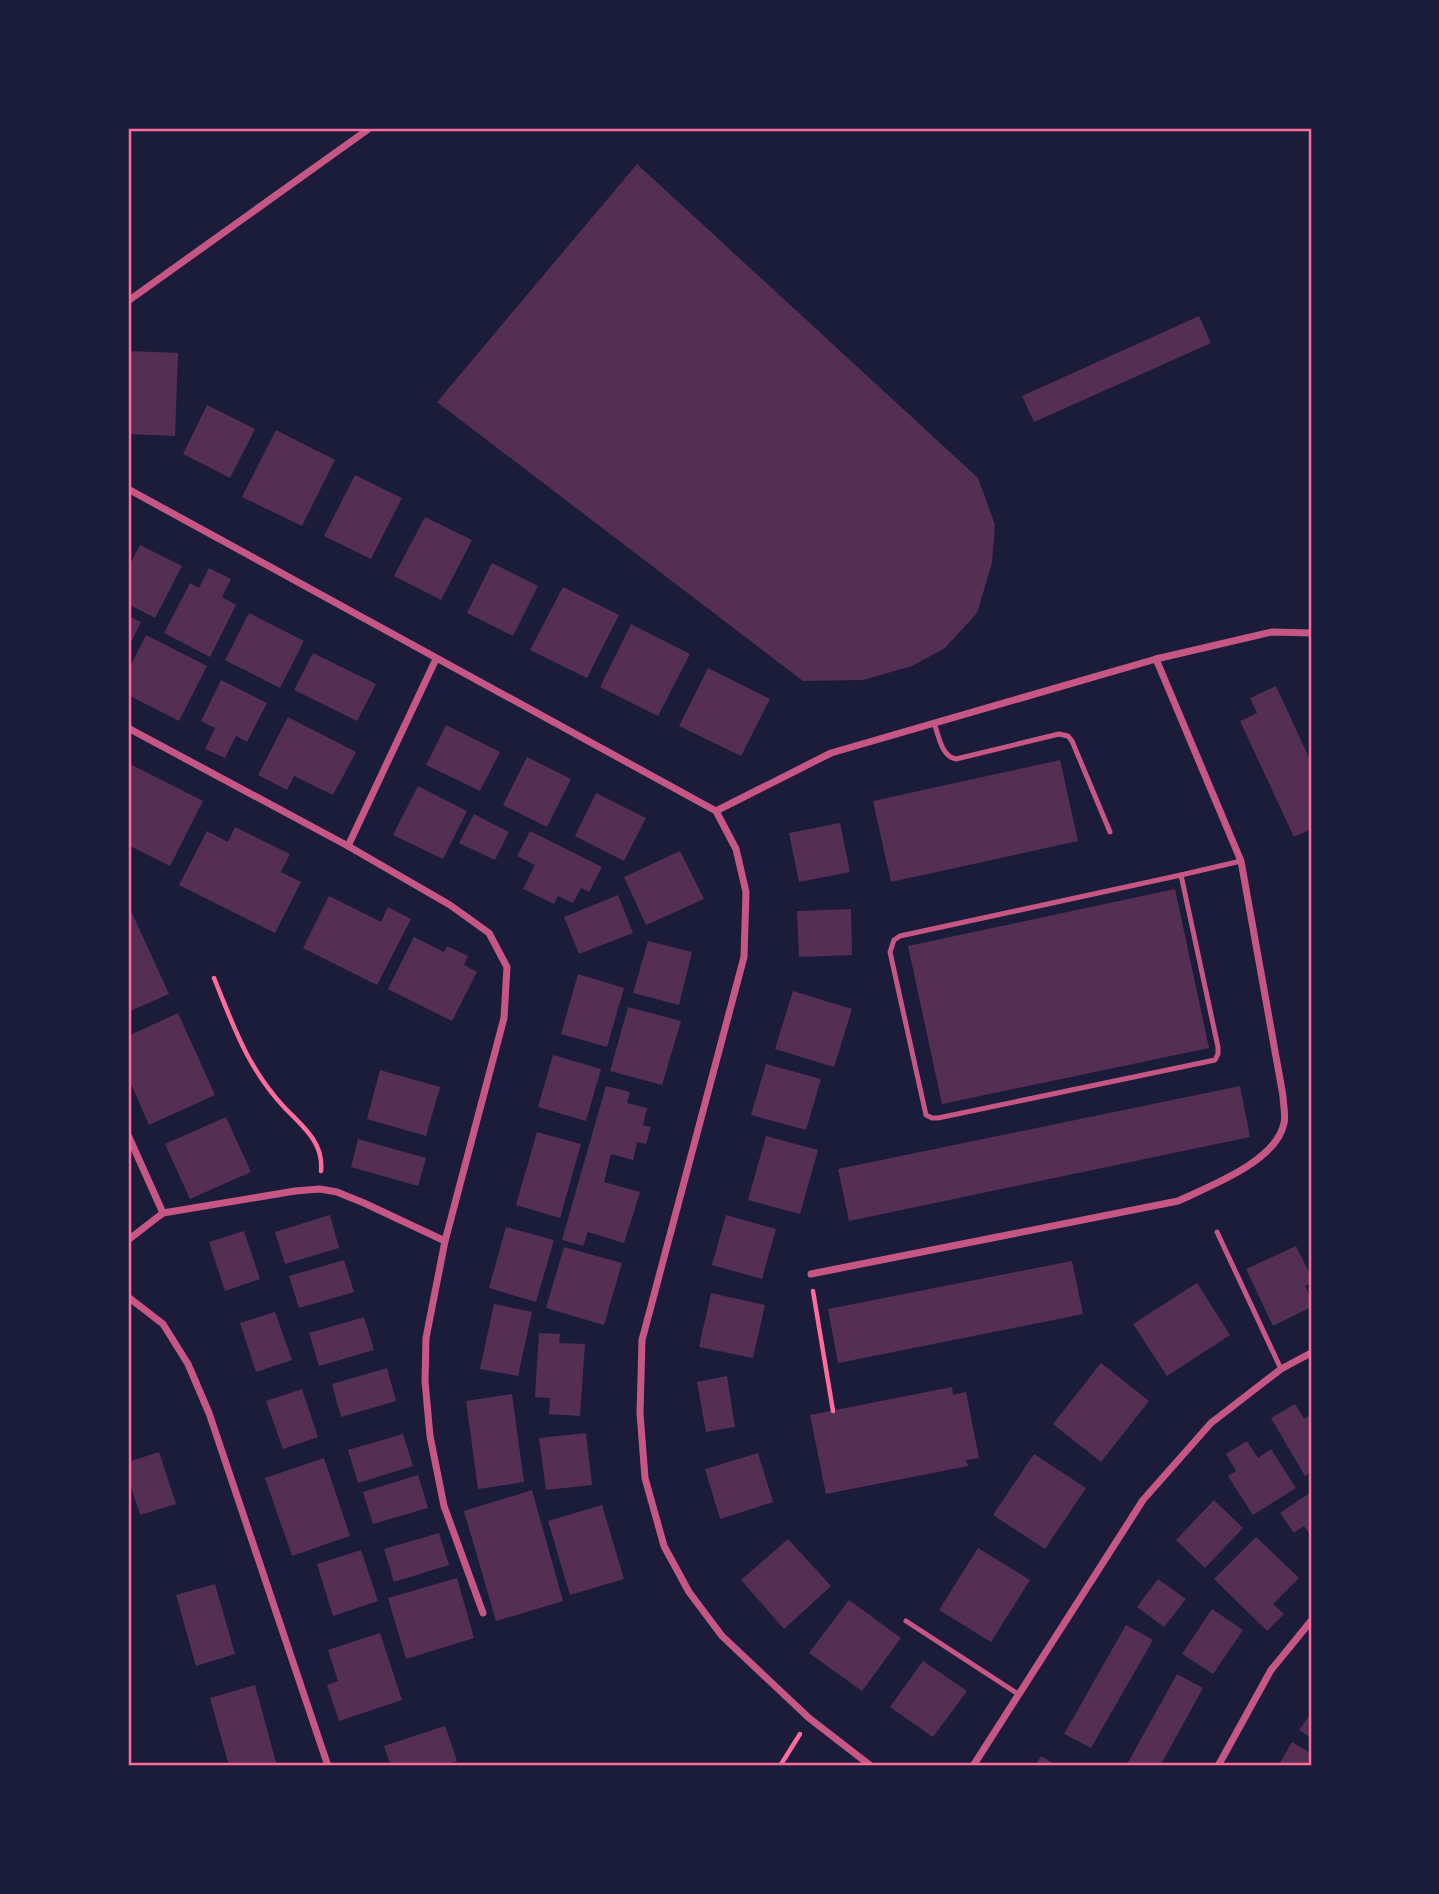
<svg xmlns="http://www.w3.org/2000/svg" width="1439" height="1894" font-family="Lora,serif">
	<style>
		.building { fill: #542f53 }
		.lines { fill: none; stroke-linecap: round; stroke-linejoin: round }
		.path { stroke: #ff6b9d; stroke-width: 4.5 }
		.service { stroke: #c65784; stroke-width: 5 }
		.minor { stroke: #c65784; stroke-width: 7 }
		.neatline { fill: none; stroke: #ff6b9d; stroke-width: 2.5 }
	</style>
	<rect width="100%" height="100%" fill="#1b1b3a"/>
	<g class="building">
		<polygon points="637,164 978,478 995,525 992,563 977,613 945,648 912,666 863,680 803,681 437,402"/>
		<polygon points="1199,316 1211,343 1034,422 1022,396"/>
		<polygon points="128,351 178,353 175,436 128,434"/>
		<polygon points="207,405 255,429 230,478 183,454"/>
		<polygon points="276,430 335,460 302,526 242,497"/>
		<polygon points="355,475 402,498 371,559 324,536"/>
		<polygon points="425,517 472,540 441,600 394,576"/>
		<polygon points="140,545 182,566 155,618 128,604 128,568"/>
		<polygon points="492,563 538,586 513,636 467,613"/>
		<polygon points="209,568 231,579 222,597 236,605 210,657 164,633 190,583 199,588"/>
		<polygon points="563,587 619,615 587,678 530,650"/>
		<polygon points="249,613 304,641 280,688 225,660"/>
		<polygon points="128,616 141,622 128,648"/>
		<polygon points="631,624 690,654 658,716 600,687"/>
		<polygon points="146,635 207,666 179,721 128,695 128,671"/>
		<polygon points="313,653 376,684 357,721 294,690"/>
		<polygon points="708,668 770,699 741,756 679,726"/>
		<polygon points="221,680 267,703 247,742 236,736 225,758 205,749 215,728 201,721"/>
		<polygon points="1276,686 1311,762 1311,829 1294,837 1240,721 1257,713 1250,698"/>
		<polygon points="288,717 356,752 333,795 294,776 287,790 258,775"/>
		<polygon points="446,725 500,752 480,791 426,765"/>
		<polygon points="527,757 571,779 547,827 503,805"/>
		<polygon points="1060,760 1078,841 891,882 873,801"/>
		<polygon points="128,763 203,801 170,866 128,845"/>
		<polygon points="418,786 467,811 443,859 393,835"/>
		<polygon points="596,793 646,818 624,861 575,836"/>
		<polygon points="474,814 509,832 495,860 459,843"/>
		<polygon points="840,823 850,872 799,882 789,833"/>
		<polygon points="235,827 290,854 281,872 301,882 275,933 179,885 207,831 228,842"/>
		<polygon points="530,831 602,867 589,892 581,888 573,903 558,896 554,904 523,889 535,865 517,856"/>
		<polygon points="680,851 704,899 646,925 624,877"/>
		<polygon points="1175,889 1209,1048 942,1104 908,946"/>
		<polygon points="618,895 633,933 579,954 564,917"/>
		<polygon points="329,896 381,922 388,907 411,919 377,985 303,948"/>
		<polygon points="851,909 852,955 799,957 797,911"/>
		<polygon points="132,913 169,994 128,1012 128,915"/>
		<polygon points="414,937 444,952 447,946 468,956 464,965 477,972 452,1021 388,989"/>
		<polygon points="648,941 692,952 679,1005 633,993"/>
		<polygon points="578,974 624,988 607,1047 561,1034"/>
		<polygon points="793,991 852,1009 834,1067 775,1049"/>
		<polygon points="628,1007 681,1021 662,1085 610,1071"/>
		<polygon points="178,1013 215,1095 149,1125 128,1077 128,1036"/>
		<polygon points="553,1055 601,1069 586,1121 538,1107"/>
		<polygon points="766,1064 821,1079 806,1130 751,1115"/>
		<polygon points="380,1070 440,1087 426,1136 367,1119"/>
		<polygon points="606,1086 630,1092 627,1103 647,1108 643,1125 651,1127 646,1144 637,1142 633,1160 611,1154 604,1182 640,1192 624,1243 588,1232 583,1246 562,1240"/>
		<polygon points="1240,1086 1250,1137 849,1221 838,1169"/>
		<polygon points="226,1117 251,1172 190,1199 165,1144"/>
		<polygon points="537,1132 581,1144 560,1218 516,1205"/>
		<polygon points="766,1136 818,1150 800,1214 748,1200"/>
		<polygon points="358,1139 426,1158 418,1186 351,1167"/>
		<polygon points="330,1215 339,1248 285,1264 275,1232"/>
		<polygon points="726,1215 776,1229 762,1279 712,1265"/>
		<polygon points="506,1227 554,1240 536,1302 489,1288"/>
		<polygon points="244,1231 260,1279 225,1291 209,1242"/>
		<polygon points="1296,1246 1311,1276 1311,1283 1305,1286 1311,1298 1311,1307 1273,1326 1246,1269"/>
		<polygon points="564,1247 622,1263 604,1325 546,1308"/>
		<polygon points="344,1260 354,1292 299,1308 289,1276"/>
		<polygon points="1072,1261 1083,1314 838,1363 828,1309"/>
		<polygon points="1197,1283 1230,1335 1167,1376 1133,1324"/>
		<polygon points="711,1293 765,1305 753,1358 699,1347"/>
		<polygon points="494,1304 532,1312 518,1376 480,1369"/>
		<polygon points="275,1312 292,1360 256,1372 240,1323"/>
		<polygon points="364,1317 374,1350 319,1366 309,1333"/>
		<polygon points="539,1333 560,1334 559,1343 585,1344 580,1416 549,1414 550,1398 535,1397"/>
		<polygon points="1101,1363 1149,1401 1101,1462 1053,1424"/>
		<polygon points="387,1368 396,1401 341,1417 332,1384"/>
		<polygon points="727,1376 735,1427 706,1432 697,1382"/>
		<polygon points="952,1387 953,1395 966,1392 979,1458 966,1460 968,1466 826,1494 810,1415"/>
		<polygon points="302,1389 318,1437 283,1449 266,1401"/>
		<polygon points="512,1394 524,1482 478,1489 466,1401"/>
		<polygon points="1295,1404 1304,1419 1311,1415 1311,1472 1305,1476 1271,1418"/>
		<polygon points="586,1433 592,1485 546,1490 539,1438"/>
		<polygon points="403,1434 413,1466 358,1483 348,1450"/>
		<polygon points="1247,1441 1258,1458 1271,1449 1296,1488 1253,1515 1228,1476 1236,1471 1226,1454"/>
		<polygon points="159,1452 176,1504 140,1515 128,1478 128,1462"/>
		<polygon points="758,1453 773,1502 720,1519 705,1469"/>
		<polygon points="1034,1454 1086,1488 1045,1549 993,1515"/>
		<polygon points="324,1458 350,1536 292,1556 265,1478"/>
		<polygon points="418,1475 428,1508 373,1524 363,1492"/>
		<polygon points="532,1490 563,1601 496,1621 464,1511"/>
		<polygon points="1311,1492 1311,1536 1304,1526 1294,1533 1280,1513"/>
		<polygon points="1214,1500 1243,1528 1205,1568 1176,1540"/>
		<polygon points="602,1505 624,1579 570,1595 548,1521"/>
		<polygon points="439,1533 449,1565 394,1582 384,1549"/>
		<polygon points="1256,1537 1299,1578 1273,1604 1284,1614 1267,1631 1214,1579"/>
		<polygon points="788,1539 831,1586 784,1629 741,1580"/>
		<polygon points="978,1548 1030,1580 991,1642 939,1610"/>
		<polygon points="361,1550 378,1601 333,1616 317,1564"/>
		<polygon points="457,1578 474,1638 406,1659 388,1598"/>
		<polygon points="1158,1579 1186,1599 1164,1627 1137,1607"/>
		<polygon points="215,1584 235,1654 196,1666 176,1595"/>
		<polygon points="849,1600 901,1638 862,1691 809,1653"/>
		<polygon points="1212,1609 1243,1630 1213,1674 1182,1654"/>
		<polygon points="1126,1625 1153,1640 1091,1748 1064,1734"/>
		<polygon points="380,1633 402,1700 339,1721 327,1685 338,1681 328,1650"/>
		<polygon points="923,1661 967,1691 933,1737 890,1707"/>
		<polygon points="1177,1674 1203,1688 1160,1766 1126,1766"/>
		<polygon points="255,1685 277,1766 229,1766 210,1698"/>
		<polygon points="1311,1713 1311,1738 1299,1730"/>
		<polygon points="445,1726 457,1761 442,1766 391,1766 384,1746"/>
		<polygon points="1292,1742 1311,1753 1311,1766 1278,1766"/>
		<polygon points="1041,1756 1058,1766 1035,1766"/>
	</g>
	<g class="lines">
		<g class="path">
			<path d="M214,978c20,49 33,89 70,129 18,19 40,35 37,64"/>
			<polyline points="813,1291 833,1411"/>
			<polyline points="780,1766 800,1734"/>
		</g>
		<g class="service">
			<path d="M934,723c5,13 7,33 22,36l103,-25 9,2 4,5 38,91"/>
			<polygon points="1181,875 1218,1047 1218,1054 1215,1060 938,1118 932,1118 926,1115 890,952 894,940 900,936"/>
			<polyline points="1181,875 1241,861"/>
			<polyline points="1217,1232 1281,1369"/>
			<polyline points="906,1621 1018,1694"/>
		</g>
		<g class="minor">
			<polyline points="128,301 370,128"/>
			<polyline points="128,489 716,811 736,849 746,892 744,957 642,1340 640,1413 645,1478 664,1546 689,1592 722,1636 809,1718 871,1766"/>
			<polyline points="128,728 348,846 450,905 489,933 507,967 504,1018 445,1241 426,1338 425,1381 430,1436 444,1506 483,1613"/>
			<polyline points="716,811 831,753 1156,659 1272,632 1311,633"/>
			<polyline points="348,846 436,659"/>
			<polyline points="128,1135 163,1213"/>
			<polyline points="128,1240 163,1213 295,1191 320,1189 337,1192 364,1203 445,1241"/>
			<path d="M811,1274l367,-73c32,-15 99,-40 106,-78 2,-8 -1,-19 -1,-27l-42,-235 -85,-202"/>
			<polyline points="128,1297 163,1324 188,1364 209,1413 328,1766"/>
			<polyline points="973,1766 1143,1500 1211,1423 1281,1369 1311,1353"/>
			<polyline points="1218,1766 1271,1670 1311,1621"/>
		</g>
	</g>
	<rect width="1439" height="1894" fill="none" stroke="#1b1b3a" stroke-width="259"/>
	<rect x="130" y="130" width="1180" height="1634" class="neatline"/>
</svg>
